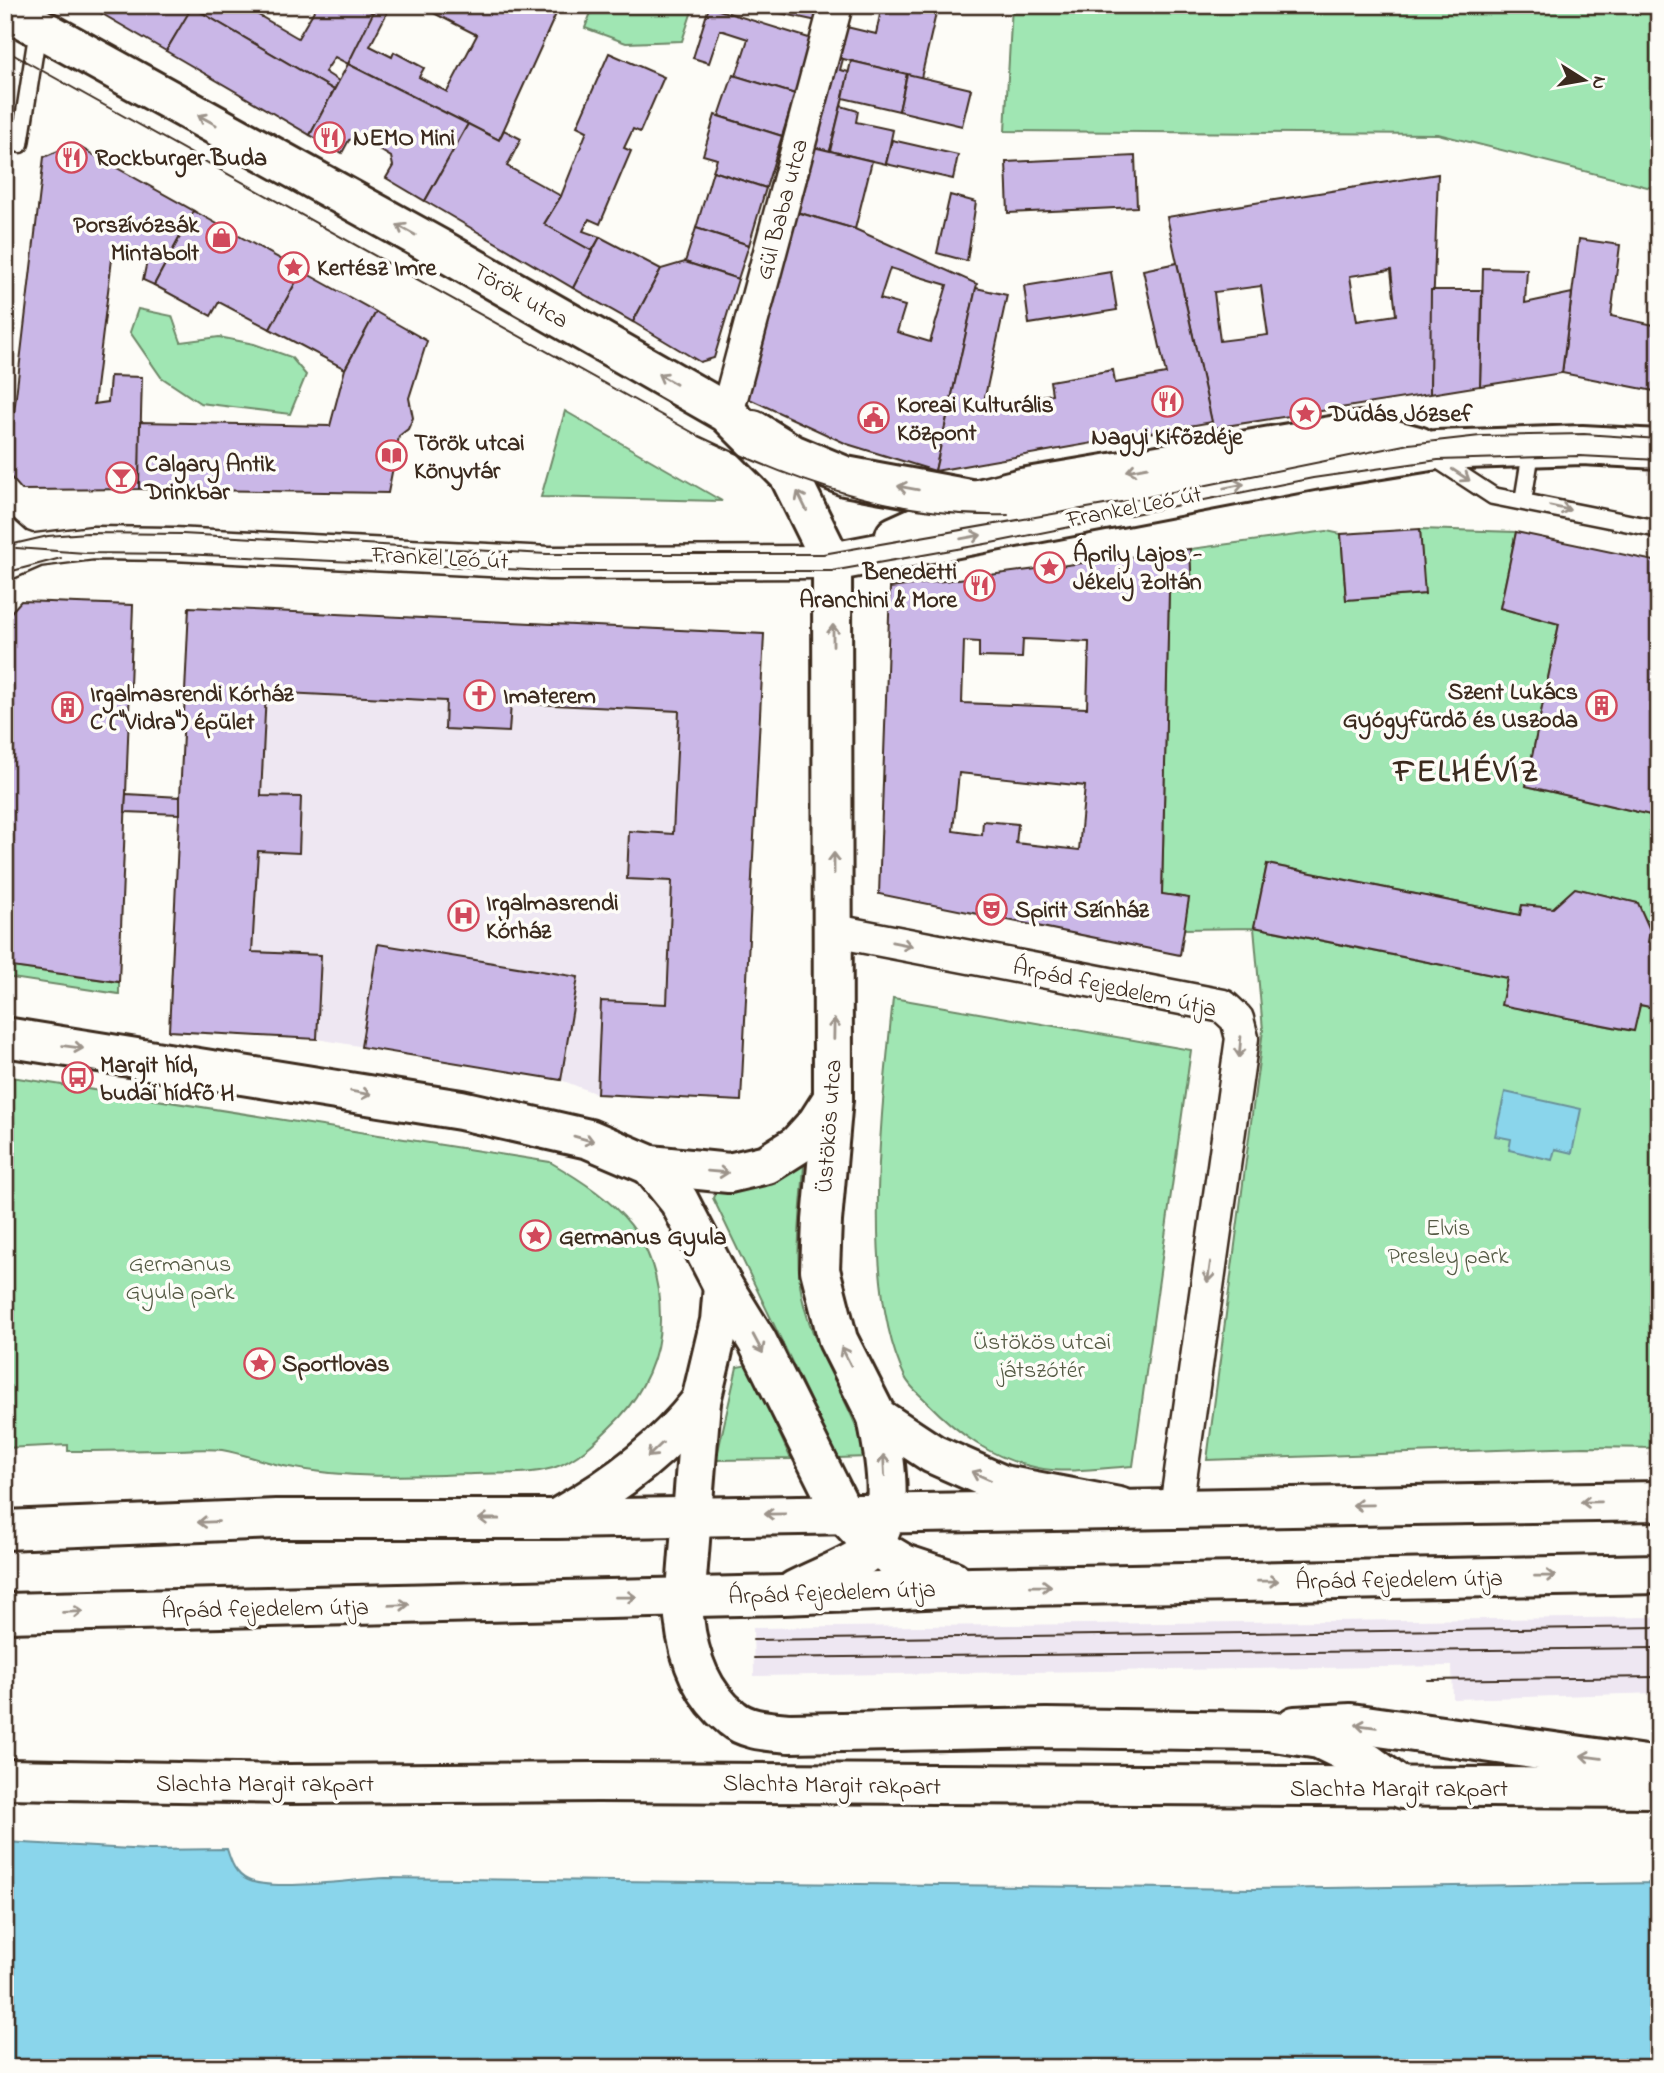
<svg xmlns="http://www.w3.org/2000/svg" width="1664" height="2073" font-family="'Indie Flower',sans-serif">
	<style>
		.built { fill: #eee7f2 }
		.green { fill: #a0e6b3; stroke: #6e8868; stroke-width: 2 }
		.water { fill: #8ad5eb; stroke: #6a9199; stroke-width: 2 }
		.building { fill: #cab7e7; stroke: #3b2a1e; stroke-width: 2; fill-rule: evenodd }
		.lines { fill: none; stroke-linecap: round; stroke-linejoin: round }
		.service-casing { stroke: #3b2a1e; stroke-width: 21 }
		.minor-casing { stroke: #3b2a1e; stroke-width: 37 }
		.tertiary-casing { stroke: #3b2a1e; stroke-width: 44 }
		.secondary-casing { stroke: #3b2a1e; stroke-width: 44 }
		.service { stroke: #fdfcf7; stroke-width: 16 }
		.minor { stroke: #fdfcf7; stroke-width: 32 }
		.tertiary { stroke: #fdfcf7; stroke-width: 38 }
		.secondary { stroke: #fdfcf7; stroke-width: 38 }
		.tram { stroke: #3b2a1e; stroke-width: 2 }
		.oneway { stroke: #9c938a }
		.labels { text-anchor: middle; stroke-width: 7; stroke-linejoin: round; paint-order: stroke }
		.poi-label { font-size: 24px; font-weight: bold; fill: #3b2a1e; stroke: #fdfcf7; text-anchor: start }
		.street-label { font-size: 24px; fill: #3b2a1e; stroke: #fdfcf7 }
		.park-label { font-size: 24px; fill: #545943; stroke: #fdfcf7 }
		.district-label { font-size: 32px; font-weight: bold; letter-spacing: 2px; fill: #3b2a1e; stroke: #fdfcf7 }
	</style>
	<rect width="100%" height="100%" fill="#fdfcf7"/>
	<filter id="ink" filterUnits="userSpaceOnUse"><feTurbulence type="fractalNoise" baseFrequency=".0143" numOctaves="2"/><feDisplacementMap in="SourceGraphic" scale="14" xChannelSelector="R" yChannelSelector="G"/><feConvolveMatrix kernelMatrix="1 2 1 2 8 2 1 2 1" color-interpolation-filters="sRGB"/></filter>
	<g filter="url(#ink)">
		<g class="built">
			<polygon points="189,607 764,634 741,1101 597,1094 561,1080 317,1039 169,1031"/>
			<polygon points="1659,1617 1659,1693 1453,1699 1452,1666 754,1676 753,1628"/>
		</g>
		<g class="green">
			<polygon points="594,5 694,5 682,41 626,43 585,28"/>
			<polygon points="1012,5 1659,5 1659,190 1438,134 1005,131"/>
			<polygon points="138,309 172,316 181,342 219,337 254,344 291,357 306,375 290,414 200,403 161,377 130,332"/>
			<polygon points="565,411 722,501 541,497"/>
			<polygon points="1420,529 1516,532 1500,608 1559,624 1526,786 1659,817 1659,944 1648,942 1650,930 1638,903 1575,888 1553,908 1522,905 1520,915 1267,864 1254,927 1507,978 1502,1005 1633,1031 1640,1005 1659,1009 1659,1448 1584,1447 1207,1460 1263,1030 1254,928 1183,929 1189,898 1162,894 1169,591 1192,591 1190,549 1327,531 1341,534 1346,600 1424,594"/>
			<polygon points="5,966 119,982 119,994 5,977"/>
			<path d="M893,998l298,52 -58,416c-30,2 -65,8 -95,2 -46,-9 -80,-34 -112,-67 -7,-7 -17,-15 -21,-24 -46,-93 -22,-275 -12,-379z"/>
			<path d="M5,1076l545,86c67,39 111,75 110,159 0,35 -17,71 -40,96 -18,18 -41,43 -67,51 -25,7 -53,5 -79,6 -61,2 -125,5 -185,-7 -23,-4 -44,-13 -67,-17 -15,-2 -32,0 -48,0 -35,0 -70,1 -106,1v-6l-63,3z"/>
			<path d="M801,1160l3,4c-2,46 -12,100 1,145 15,52 47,97 63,148l-30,1 -125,-260 4,-9z"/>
			<polygon points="748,1365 791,1459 716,1460 737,1367"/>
		</g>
		<g class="water">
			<polygon points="1505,1092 1581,1109 1572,1153 1555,1149 1552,1160 1509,1150 1511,1139 1495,1136"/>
			<path d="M5,1842l144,8 78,-1c4,13 8,25 21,31 25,12 107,-1 138,-2l868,11 405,-6v185h-1654z"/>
		</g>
		<g class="building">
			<polygon points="87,5 194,5 166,51"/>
			<polygon points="209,5 241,5 298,38 315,9 308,5 360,5 374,14 348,64 335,57 325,72 339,81 334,90 204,14"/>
			<polygon points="377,5 391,5 370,46 392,57 394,52 424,68 419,77 447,92 477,35 418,5 560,5 499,140 348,64"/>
			<polygon points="742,5 826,5 822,22"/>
			<polygon points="882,5 938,5 921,78 831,56 838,25 876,34"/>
			<polygon points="192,7 334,90 310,135 166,51"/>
			<polygon points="709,7 812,39 795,94 736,76 748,39 720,30 709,63 693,58"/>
			<polygon points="609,53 664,77 640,132 633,129 624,148 631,151 600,224 589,219 583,231 600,237 592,251 544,224 561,196 587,131 577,126"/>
			<polygon points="831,56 843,59 840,70 849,72 830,151 809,146"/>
			<polygon points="851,61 907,74 899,111 843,98"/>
			<polygon points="348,64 468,124 425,201 386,178 393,166 391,157 360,138 349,140 342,153 310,135"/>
			<polygon points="907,74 971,89 962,126 899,111"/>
			<polygon points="733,75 795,94 782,136 719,116"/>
			<polygon points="841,106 858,111 856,122 893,130 886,164 830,151"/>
			<polygon points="715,115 782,136 766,188 713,171 717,159 703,155"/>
			<polygon points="468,124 499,140 504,130 521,139 507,166 561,196 544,224 592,251 573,288 425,201"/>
			<polygon points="892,140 958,155 953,179 886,164"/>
			<polygon points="74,144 194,211 154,285 143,280 147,261 113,251 94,404 108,402 110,376 142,377 139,489 22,490 7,473 44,157"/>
			<polygon points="809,146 872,161 855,229 793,211"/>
			<polygon points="1135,156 1137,207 1008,213 1006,162"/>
			<polygon points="713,171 766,188 749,245 696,228"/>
			<path d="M1438,174l-8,220 -217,34 -46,-211zM1391,270l5,45 -39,6 -7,-45zM1261,286l7,49 -48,6 -6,-49z"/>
			<polygon points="950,195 976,202 967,261 937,253"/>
			<polygon points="194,211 302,271 270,329 219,302 211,316 154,285"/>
			<path d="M793,211l62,18 122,55 -42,187 -88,-27 -102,-47zM890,268l57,17 -17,57 -33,-10 8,-26 -25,-7z"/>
			<polygon points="696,228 749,245 738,279 685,262"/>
			<polygon points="600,237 661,269 633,322 573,288"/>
			<polygon points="1579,239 1620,245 1611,316 1659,326 1659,392 1562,373"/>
			<polygon points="685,262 738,279 714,358 700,362 633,322 661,269"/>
			<polygon points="1177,263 1212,422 935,471 976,288 1007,295 983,406 1052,394 1050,381 1113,370 1115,383 1166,374 1143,270"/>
			<polygon points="1483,268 1527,269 1525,303 1572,293 1562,373 1480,386"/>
			<polygon points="302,271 376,312 345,369 270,329"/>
			<polygon points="1111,272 1117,310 1029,324 1024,286"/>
			<polygon points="1431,290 1482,290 1480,386 1430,394"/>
			<polygon points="376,312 427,341 409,398 413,418 408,429 399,436 388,493 139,489 140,422 330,426 345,369"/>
			<polygon points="1420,529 1425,594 1346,600 1341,534"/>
			<polygon points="1516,532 1659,562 1659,817 1526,786 1559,624 1500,608"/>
			<path d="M1190,549l2,43 -23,-1 -7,303 27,4 -9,57 -301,-61 11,-306zM1023,639l66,3 -2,66 -125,-5 2,-62 15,1v15l43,1zM959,773l126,13 -6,64 -63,-7 2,-19 -35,-3 -1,14 -29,-4z"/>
			<polygon points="21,601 133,605 119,982 5,966 5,619"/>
			<polygon points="189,607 764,634 741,1101 597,1094 601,1001 667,1004 672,881 627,879 629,831 673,834 679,711 511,703 509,732 445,729 446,701 266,692 261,796 301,797 299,853 258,851 252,952 321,955 317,1039 169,1031"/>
			<polygon points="126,794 180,797 180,814 125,812"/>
			<polygon points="1267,864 1520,915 1522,905 1553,908 1575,888 1638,903 1650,930 1648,942 1659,944 1659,1009 1640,1005 1634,1031 1501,1005 1507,978 1254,927"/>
			<polygon points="378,944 578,977 561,1080 361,1047"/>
		</g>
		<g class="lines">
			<defs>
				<g id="service">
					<polyline points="20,144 38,29"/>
					<polyline points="1437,456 1438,460 1493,496 1659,529"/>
					<polyline points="1523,501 1532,446"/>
					<polyline points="5,524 22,539 41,546"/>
				</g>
				<g id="minor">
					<polyline points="727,413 836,5"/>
					<polyline points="5,564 37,550 93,543 173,544 549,563 832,562"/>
					<polyline points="835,931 1223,1006 1237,1019 1242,1038 1176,1508"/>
				</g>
				<g id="tertiary">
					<polyline points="753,430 792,454 845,476 975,500"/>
					<polyline points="895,536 975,500 1022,488 1361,431 1418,446"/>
					<polyline points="832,562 1313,470 1436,450 1582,445 1659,449"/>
				</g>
				<g id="secondary">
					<polyline points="5,9 440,249 727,413 789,475 832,562 833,1098 822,1221 820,1270 838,1340 877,1417 933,1454 1003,1485 1119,1507"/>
					<polyline points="5,1037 461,1110 589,1139 650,1165 729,1173 767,1164 797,1145 817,1123 833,1098"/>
					<polyline points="650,1165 679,1201 723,1286 757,1341 843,1513 874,1546 904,1564 952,1580"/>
					<path d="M723,1286l-3,35 -19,80 -17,216c4,39 16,76 48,101 15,13 39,13 57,15l257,-5 223,3 50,8 49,24 35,26"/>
					<path d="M561,1516c54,-30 102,-66 140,-115"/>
					<polyline points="5,1530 276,1519 557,1519 1659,1501"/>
					<path d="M795,1590c21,-11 44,-19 63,-31 43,-29 27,-99 19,-142"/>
					<polyline points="5,1613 783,1595 972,1587 1659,1574"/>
					<polyline points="1295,1726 1351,1723 1659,1767"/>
					<polyline points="5,1779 288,1784 597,1782 1659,1788"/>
				</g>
			</defs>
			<use href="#service" class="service-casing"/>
			<use href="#minor" class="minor-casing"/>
			<use href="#tertiary" class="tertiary-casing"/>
			<use href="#secondary" class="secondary-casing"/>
			<use href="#service" class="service"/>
			<use href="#minor" class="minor"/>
			<use href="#tertiary" class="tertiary"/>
			<use href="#secondary" class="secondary"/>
			<g class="tram">
				<path d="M5,50l694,386c98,47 198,82 309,79"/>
				<polyline points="5,546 48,536 87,533 182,534 547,554 823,554 1133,500 1409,444 1480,436 1584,434 1659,439"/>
				<polyline points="16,548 85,553 181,554 550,571 832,571 991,543 1313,478 1438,460 1580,456 1659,460"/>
				<polyline points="5,573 61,558"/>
				<polyline points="753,1640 1659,1627"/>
				<polyline points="754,1658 1659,1648"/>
				<polyline points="1428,1680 1659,1677"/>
			</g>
		</g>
		<defs><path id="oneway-shaft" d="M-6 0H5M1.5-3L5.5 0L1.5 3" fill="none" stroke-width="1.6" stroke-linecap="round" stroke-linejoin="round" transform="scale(1.75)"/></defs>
		<g class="oneway">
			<use href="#oneway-shaft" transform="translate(207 120) rotate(-151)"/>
			<use href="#oneway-shaft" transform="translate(406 230) rotate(-151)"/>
			<use href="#oneway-shaft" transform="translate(667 379) rotate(-150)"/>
			<use href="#oneway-shaft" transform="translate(1137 469) rotate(170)"/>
			<use href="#oneway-shaft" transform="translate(1461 475) rotate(33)"/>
			<use href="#oneway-shaft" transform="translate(1234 486) rotate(-11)"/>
			<use href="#oneway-shaft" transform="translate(908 488) rotate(-170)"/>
			<use href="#oneway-shaft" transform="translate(802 501) rotate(-116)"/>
			<use href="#oneway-shaft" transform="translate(1560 508) rotate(12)"/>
			<use href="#oneway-shaft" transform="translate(971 537) rotate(-10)"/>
			<use href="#oneway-shaft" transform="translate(833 635) rotate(-90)"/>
			<use href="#oneway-shaft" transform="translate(834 863) rotate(-90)"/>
			<use href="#oneway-shaft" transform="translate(902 944) rotate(11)"/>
			<use href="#oneway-shaft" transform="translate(834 1029) rotate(-89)"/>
			<use href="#oneway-shaft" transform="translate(73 1047) rotate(8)"/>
			<use href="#oneway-shaft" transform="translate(1240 1047) rotate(95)"/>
			<use href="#oneway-shaft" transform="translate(361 1093) rotate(10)"/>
			<use href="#oneway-shaft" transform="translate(584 1139) rotate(16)"/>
			<use href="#oneway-shaft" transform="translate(718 1172) rotate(5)"/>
			<use href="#oneway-shaft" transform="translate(1209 1272) rotate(98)"/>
			<use href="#oneway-shaft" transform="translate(758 1344) rotate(62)"/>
			<use href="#oneway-shaft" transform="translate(846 1356) rotate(-117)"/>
			<use href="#oneway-shaft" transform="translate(655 1450) rotate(136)"/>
			<use href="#oneway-shaft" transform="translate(884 1465) rotate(-93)"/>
			<use href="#oneway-shaft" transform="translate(981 1476) rotate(-156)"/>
			<use href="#oneway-shaft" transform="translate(1591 1502) rotate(179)"/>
			<use href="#oneway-shaft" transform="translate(1363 1505) rotate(179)"/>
			<use href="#oneway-shaft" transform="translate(775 1514) rotate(179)"/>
			<use href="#oneway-shaft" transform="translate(489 1519) rotate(180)"/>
			<use href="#oneway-shaft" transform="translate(208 1522) rotate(178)"/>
			<use href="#oneway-shaft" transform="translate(1545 1576) rotate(-1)"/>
			<use href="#oneway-shaft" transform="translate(1268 1581) rotate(-1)"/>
			<use href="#oneway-shaft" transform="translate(1041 1586) rotate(-1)"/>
			<use href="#oneway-shaft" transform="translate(626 1597) rotate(-1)"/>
			<use href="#oneway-shaft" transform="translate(399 1605) rotate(-2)"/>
			<use href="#oneway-shaft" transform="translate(73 1612) rotate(-2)"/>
			<use href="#oneway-shaft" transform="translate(1366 1726) rotate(-172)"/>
			<use href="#oneway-shaft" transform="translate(1591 1757) rotate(-172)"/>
		</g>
	</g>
	<defs>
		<symbol id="restaurant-ring" viewBox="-11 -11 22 22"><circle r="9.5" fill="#fdfcf7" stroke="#d1495b" stroke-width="1.5"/><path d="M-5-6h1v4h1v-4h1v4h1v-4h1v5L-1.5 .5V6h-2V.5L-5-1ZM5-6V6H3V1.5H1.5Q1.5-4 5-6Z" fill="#d1495b"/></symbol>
		<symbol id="shop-ring" viewBox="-11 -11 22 22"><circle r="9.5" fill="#fdfcf7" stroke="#d1495b" stroke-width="1.5"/><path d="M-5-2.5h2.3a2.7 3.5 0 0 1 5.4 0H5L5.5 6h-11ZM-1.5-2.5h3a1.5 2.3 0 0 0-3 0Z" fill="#d1495b"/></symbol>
		<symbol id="sight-ring" viewBox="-11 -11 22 22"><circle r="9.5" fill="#fdfcf7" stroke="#d1495b" stroke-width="1.5"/><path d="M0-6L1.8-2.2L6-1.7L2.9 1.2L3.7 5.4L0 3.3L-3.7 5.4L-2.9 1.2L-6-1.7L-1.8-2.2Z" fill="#d1495b"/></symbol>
		<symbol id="civic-ring" viewBox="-11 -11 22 22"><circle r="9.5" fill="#fdfcf7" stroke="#d1495b" stroke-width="1.5"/><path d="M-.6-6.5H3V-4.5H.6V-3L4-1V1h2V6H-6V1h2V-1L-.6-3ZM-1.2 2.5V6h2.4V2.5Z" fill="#d1495b"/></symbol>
		<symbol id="library-ring" viewBox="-11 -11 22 22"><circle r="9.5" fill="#fdfcf7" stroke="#d1495b" stroke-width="1.5"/><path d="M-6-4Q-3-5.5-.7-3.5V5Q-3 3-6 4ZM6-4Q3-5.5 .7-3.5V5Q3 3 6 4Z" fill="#d1495b"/></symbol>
		<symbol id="bar-ring" viewBox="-11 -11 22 22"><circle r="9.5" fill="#fdfcf7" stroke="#d1495b" stroke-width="1.5"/><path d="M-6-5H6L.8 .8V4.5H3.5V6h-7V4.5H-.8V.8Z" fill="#d1495b"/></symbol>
		<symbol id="church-ring" viewBox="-11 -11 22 22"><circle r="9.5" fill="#fdfcf7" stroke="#d1495b" stroke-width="1.5"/><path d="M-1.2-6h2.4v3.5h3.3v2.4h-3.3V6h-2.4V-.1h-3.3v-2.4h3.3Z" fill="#d1495b"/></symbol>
		<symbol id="building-ring" viewBox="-11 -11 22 22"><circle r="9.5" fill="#fdfcf7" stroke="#d1495b" stroke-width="1.5"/><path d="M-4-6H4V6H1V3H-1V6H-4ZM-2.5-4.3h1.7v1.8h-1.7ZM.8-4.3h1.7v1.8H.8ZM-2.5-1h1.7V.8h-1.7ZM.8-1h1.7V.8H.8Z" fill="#d1495b"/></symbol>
		<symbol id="theatre-ring" viewBox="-11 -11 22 22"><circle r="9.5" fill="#fdfcf7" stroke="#d1495b" stroke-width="1.5"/><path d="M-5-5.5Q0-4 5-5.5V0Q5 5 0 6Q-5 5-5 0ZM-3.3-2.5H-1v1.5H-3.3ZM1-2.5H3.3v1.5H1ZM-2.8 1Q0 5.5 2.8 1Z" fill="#d1495b"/></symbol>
		<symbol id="hospital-ring" viewBox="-11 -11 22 22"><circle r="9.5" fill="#fdfcf7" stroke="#d1495b" stroke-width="1.5"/><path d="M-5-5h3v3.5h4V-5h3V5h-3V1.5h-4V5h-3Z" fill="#d1495b"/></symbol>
		<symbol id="bus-ring" viewBox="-11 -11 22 22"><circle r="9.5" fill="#fdfcf7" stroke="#d1495b" stroke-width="1.5"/><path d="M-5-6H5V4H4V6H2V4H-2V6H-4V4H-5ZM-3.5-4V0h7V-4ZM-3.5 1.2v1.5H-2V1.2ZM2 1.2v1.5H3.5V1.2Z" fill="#d1495b"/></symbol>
	</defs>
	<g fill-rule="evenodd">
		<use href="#restaurant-ring" x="312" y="120" width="35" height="35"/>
		<use href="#restaurant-ring" x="54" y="140" width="35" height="35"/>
		<use href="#shop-ring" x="204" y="220" width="35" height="35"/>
		<use href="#sight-ring" x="276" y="250" width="35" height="35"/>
		<use href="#restaurant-ring" x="1150" y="384" width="35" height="35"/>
		<use href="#sight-ring" x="1288" y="396" width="35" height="35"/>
		<use href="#civic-ring" x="856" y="400" width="35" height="35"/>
		<use href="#library-ring" x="374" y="438" width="35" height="35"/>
		<use href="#bar-ring" x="104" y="460" width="35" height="35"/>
		<use href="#sight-ring" x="1032" y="550" width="35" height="35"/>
		<use href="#restaurant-ring" x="962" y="568" width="35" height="35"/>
		<use href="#church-ring" x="462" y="678" width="35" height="35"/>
		<use href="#building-ring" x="1584" y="688" width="35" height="35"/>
		<use href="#building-ring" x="50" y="690" width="35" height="35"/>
		<use href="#theatre-ring" x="974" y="892" width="35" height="35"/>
		<use href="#hospital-ring" x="446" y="898" width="35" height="35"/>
		<use href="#bus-ring" x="60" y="1060" width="35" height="35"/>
		<use href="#sight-ring" x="518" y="1218" width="35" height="35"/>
		<use href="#sight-ring" x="242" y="1346" width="35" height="35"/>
	</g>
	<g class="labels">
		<g class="poi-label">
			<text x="353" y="145">NEMO Mini</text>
			<text x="95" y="165">Rockburger Buda</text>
			<text x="199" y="232" text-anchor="end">Porszívózsák<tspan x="199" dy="28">Mintabolt</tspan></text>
			<text x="317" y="275">Kertész Imre</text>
			<text x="897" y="412">Koreai Kulturális<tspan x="897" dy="28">Központ</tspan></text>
			<text x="1329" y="421">Dudás József</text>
			<text x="1167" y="444" text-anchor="middle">Nagyi Kifőzdéje</text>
			<text x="414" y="450">Török utcai<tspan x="414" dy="28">Könyvtár</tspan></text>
			<text x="145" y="471">Calgary Antik<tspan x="145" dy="28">Drinkbar</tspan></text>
			<text x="1073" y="561">Áprily Lajos -<tspan x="1073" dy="28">Jékely Zoltán</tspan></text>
			<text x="957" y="579" text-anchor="end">Benedetti<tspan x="957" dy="28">Aranchini &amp; More</tspan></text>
			<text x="1578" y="699" text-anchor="end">Szent Lukács<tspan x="1578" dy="28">Gyógyfürdő és Uszoda</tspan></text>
			<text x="90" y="701">Irgalmasrendi Kórház<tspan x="90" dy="28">C ("Vidra") épület</tspan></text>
			<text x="503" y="703">Imaterem</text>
			<text x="486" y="910">Irgalmasrendi<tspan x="486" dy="28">Kórház</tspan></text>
			<text x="1015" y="917">Spirit Színház</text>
			<text x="100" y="1072">Margit híd,<tspan x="100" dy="28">budai hídfő H</tspan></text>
			<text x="559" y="1244">Germanus Gyula</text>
			<text x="282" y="1371">Sportlovas</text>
		</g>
		<g class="street-label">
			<text transform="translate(781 209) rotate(-75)" y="8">Gül Baba utca</text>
			<text transform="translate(521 295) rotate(30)" y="8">Török utca</text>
			<text transform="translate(1134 506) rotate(-11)" y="8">Frankel Leó út</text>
			<text transform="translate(440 557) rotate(3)" y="8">Frankel Leó út</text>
			<text transform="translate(1115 987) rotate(12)" y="8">Árpád fejedelem útja</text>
			<text transform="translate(828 1126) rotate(-86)" y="8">Üstökös utca</text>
			<text transform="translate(1399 1579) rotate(-1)" y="8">Árpád fejedelem útja</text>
			<text transform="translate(832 1592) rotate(-2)" y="8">Árpád fejedelem útja</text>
			<text transform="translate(265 1608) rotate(-1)" y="8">Árpád fejedelem útja</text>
			<text x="265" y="1791">Slachta Margit rakpart</text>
			<text transform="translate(832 1784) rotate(1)" y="8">Slachta Margit rakpart</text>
			<text x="1399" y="1796">Slachta Margit rakpart</text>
		</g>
		<g class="park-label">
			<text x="1448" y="1235">Elvis<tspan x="1448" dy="28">Presley park</tspan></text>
			<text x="180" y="1271">Germanus<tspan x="180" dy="28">Gyula park</tspan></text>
			<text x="1042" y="1349">Üstökös utcai<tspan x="1042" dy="28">játszótér</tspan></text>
		</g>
		<g class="district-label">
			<text x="1467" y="781">FELHÉVÍZ</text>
		</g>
	</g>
	<rect width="1664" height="2073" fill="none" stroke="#fdfcf7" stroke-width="28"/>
	<rect x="14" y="14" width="1636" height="2045" fill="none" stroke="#3b2a1e" stroke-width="2.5" filter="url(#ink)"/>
	<g transform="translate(1584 80) rotate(101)" stroke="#fdfcf7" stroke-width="5" paint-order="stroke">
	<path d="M0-5L12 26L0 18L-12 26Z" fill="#3b2a1e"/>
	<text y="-10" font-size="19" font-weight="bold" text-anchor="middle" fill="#3b2a1e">N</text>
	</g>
</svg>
